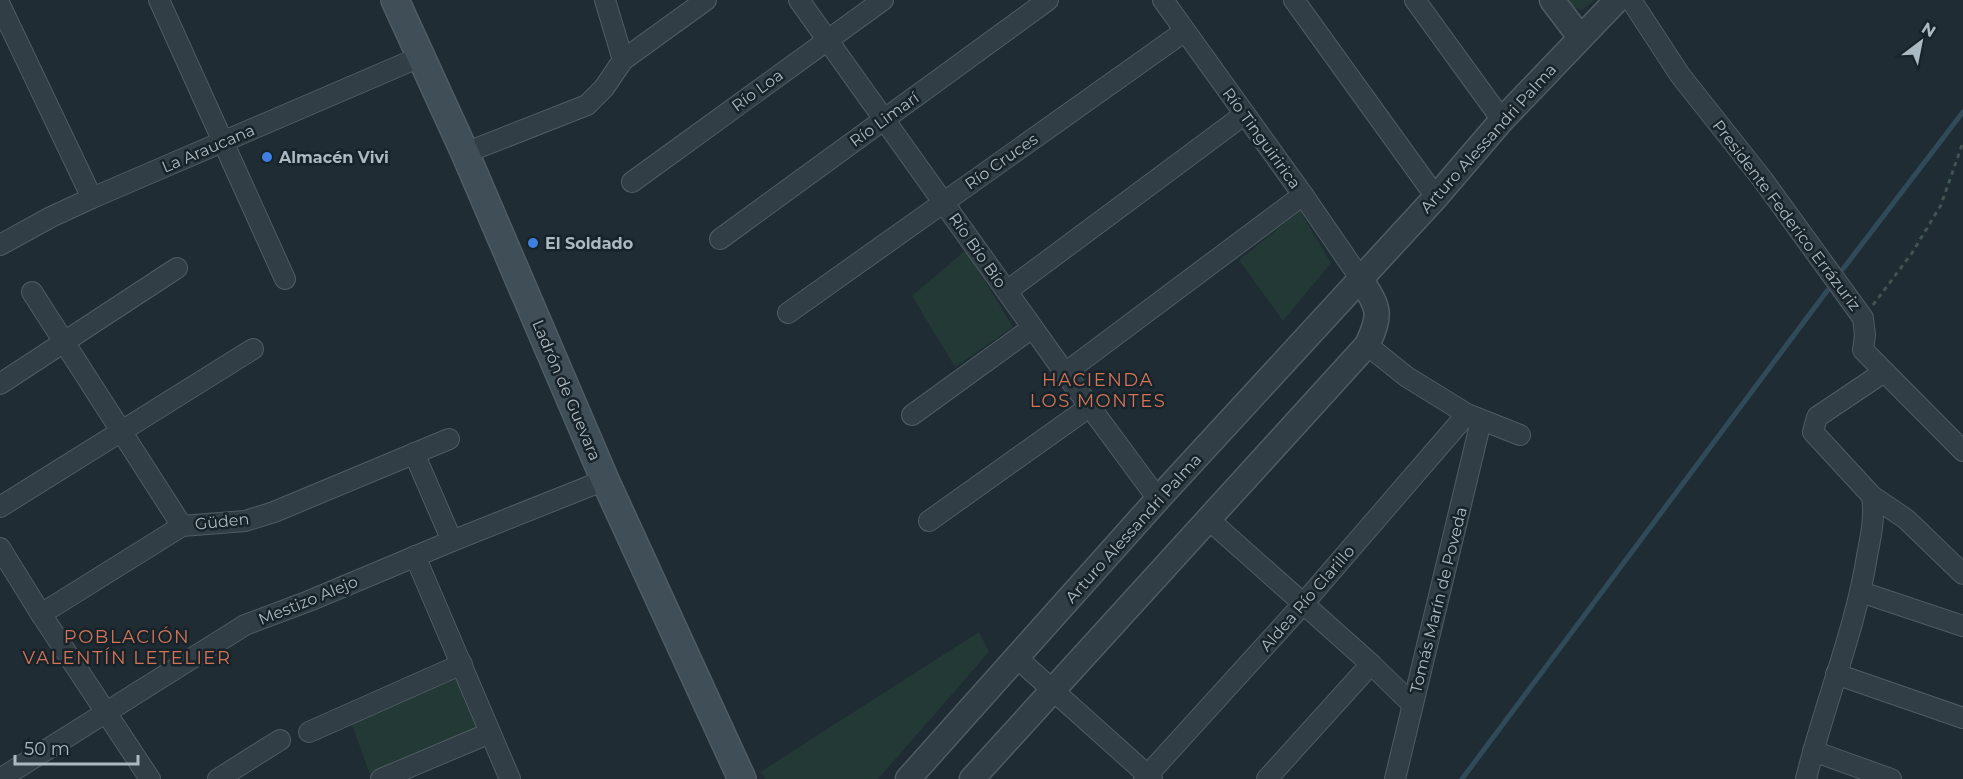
<svg xmlns="http://www.w3.org/2000/svg" width="1963" height="779" font-family="Montserrat,sans-serif">
	<style>
		.green { fill: #233935 }
		.lines { fill: none; stroke-linecap: round; stroke-linejoin: round }
		.stream { stroke: #304a5a; stroke-width: 5 }
		.minor-casing { stroke: #4f5c63; stroke-width: 22 }
		.tertiary-casing { stroke: #4f5c63; stroke-width: 27 }
		.secondary-casing { stroke: #4f5c63; stroke-width: 30 }
		.path { stroke: #405452; stroke-width: 3; stroke-dasharray: 4.5 4.5; stroke-linecap: butt }
		.minor { stroke: #323e45; stroke-width: 20 }
		.tertiary { stroke: #323e45; stroke-width: 24 }
		.secondary { stroke: #404e58; stroke-width: 27 }
		.shop-dot { fill: #3f7fe0; stroke: #182229; stroke-width: 2 }
		.labels { text-anchor: middle; stroke-width: 5; stroke-linejoin: round; paint-order: stroke }
		.street-label { font-size: 16px; fill: #abb9c2; stroke: #182229 }
		.poi-label { font-size: 16px; font-weight: bold; fill: #abb9c2; stroke: #182229; text-anchor: start }
		.neighbourhood-label { font-size: 18px; letter-spacing: 1.5px; fill: #d17458; stroke: #182229 }
	</style>
	<rect width="100%" height="100%" fill="#1f2c34"/>
	<g class="green">
		<polygon points="1567,0 1595,0 1582,10 1573,7"/>
		<polygon points="1300,211 1331,263 1283,321 1239,260"/>
		<polygon points="966,250 1013,327 955,367 912,296"/>
		<polygon points="979,632 989,652 878,779 766,779 760,772"/>
		<polygon points="462,676 484,731 371,777 351,722"/>
	</g>
	<g class="lines">
		<g class="stream">
			<polyline points="1843,269 1963,112"/>
			<polyline points="1462,779 1827,291"/>
		</g>
		<defs>
			<g id="minor">
				<polyline points="159,0 285,279"/>
				<polyline points="605,0 623,60"/>
				<polyline points="799,0 1065,373 1158,499"/>
				<polyline points="1163,0 1303,195 1360,278"/>
				<polyline points="1294,0 1436,197"/>
				<polyline points="1415,0 1502,120"/>
				<polyline points="1631,0 1680,75 1763,180 1863,318 1865,335 1863,350 1963,451"/>
				<polyline points="0,5 92,198"/>
				<polyline points="465,153 587,105 604,88 623,60 706,0"/>
				<polyline points="632,182 883,0"/>
				<polyline points="720,239 1048,0"/>
				<polyline points="0,245 51,217 92,198 420,57"/>
				<polyline points="1007,291 1245,114"/>
				<polyline points="32,292 182,526"/>
				<polyline points="788,313 1185,31"/>
				<polyline points="1367,345 1407,377 1467,414 1520,435"/>
				<polyline points="1884,372 1817,417 1813,432 1872,496 1906,519 1963,574"/>
				<polyline points="1065,373 1303,195"/>
				<polyline points="0,384 177,268"/>
				<polyline points="912,415 1032,328"/>
				<polyline points="414,453 452,541"/>
				<polyline points="0,507 253,349"/>
				<polyline points="1207,518 1371,664 1412,704"/>
				<polyline points="929,521 1089,407"/>
				<polyline points="0,548 41,614 150,779"/>
				<polyline points="415,556 510,779"/>
				<polyline points="1861,592 1963,626"/>
				<polyline points="41,614 182,526 245,521 274,512 449,439"/>
				<polyline points="1017,658 1152,779"/>
				<polyline points="1836,674 1963,718"/>
				<polyline points="309,732 462,664"/>
				<polyline points="1813,751 1891,779"/>
				<polyline points="0,779 245,625 309,601 452,541 605,480"/>
				<polyline points="218,779 280,740"/>
				<polyline points="381,779 490,733"/>
				<polyline points="1144,779 1303,604 1467,414"/>
				<polyline points="1267,779 1371,664"/>
				<polyline points="1395,779 1481,421"/>
				<path d="M1806,779c18,-75 49,-147 61,-223 4,-20 8,-39 5,-60"/>
			</g>
			<g id="tertiary">
				<polyline points="1552,0 1580,37"/>
				<polyline points="908,779 1158,499 1436,197 1502,120 1617,0"/>
				<path d="M972,779l395,-434c16,-33 11,-38 -7,-67"/>
			</g>
			<polyline id="secondary" points="395,0 465,153 605,480 742,779"/>
		</defs>
		<use href="#minor" class="minor-casing"/>
		<use href="#tertiary" class="tertiary-casing"/>
		<use href="#secondary" class="secondary-casing"/>
		<polyline class="path" points="1873,305 1912,253 1941,205 1963,142"/>
		<use href="#minor" class="minor"/>
		<use href="#tertiary" class="tertiary"/>
		<use href="#secondary" class="secondary"/>
	</g>
	<g class="shop-dot">
		<circle cx="267" cy="157" r="6"/>
		<circle cx="533" cy="243" r="6"/>
	</g>
	<g class="labels">
		<g class="street-label">
			<text transform="translate(757 90) rotate(-36)" y="6">Río Loa</text>
			<text transform="translate(884 119) rotate(-36)" y="6">Río Limarí</text>
			<text transform="translate(1262 138) rotate(54)" y="6">Río Tinguiririca</text>
			<text transform="translate(1488 138) rotate(-48)" y="6">Arturo Alessandri Palma</text>
			<text transform="translate(208 148) rotate(-23)" y="6">La Araucana</text>
			<text transform="translate(1001 161) rotate(-35)" y="6">Río Cruces</text>
			<text transform="translate(1787 215) rotate(53)" y="6">Presidente Federico Errázuriz</text>
			<text transform="translate(978 250) rotate(55)" y="6">Río Bío Bío</text>
			<text transform="translate(567 390) rotate(67)" y="6">Ladrón de Guevara</text>
			<text transform="translate(222 521) rotate(-6)" y="6">Güden</text>
			<text transform="translate(1133 528) rotate(-48)" y="6">Arturo Alessandri Palma</text>
			<text transform="translate(1307 598) rotate(-49)" y="6">Aldea Río Clarillo</text>
			<text transform="translate(308 600) rotate(-22)" y="6">Mestizo Alejo</text>
			<text transform="translate(1438 600) rotate(-76)" y="6">Tomás Marín de Poveda</text>
		</g>
		<g class="poi-label">
			<text x="279" y="163">Almacén Vivi</text>
			<text x="545" y="249">El Soldado</text>
		</g>
		<g class="neighbourhood-label">
			<text x="1098" y="386">HACIENDA<tspan x="1098" dy="21">LOS MONTES</tspan></text>
			<text x="127" y="643">POBLACIÓN<tspan x="127" dy="21">VALENTÍN LETELIER</tspan></text>
		</g>
	</g>
	<g transform="translate(1921 42) rotate(32)" stroke="#182229" stroke-width="4.5" paint-order="stroke">
	<path d="M0-4.5L10 22L0 15L-10 22Z" fill="#abb9c2"/>
	<text y="-9" font-size="16" font-weight="bold" text-anchor="middle" fill="#abb9c2">N</text>
	</g>
	<path d="M15 755v9h123v-9" fill="none" stroke="#abb9c2" stroke-width="3"/>
	<text x="24" y="755" font-size="18" fill="#abb9c2" stroke="#182229" stroke-width="4.5" paint-order="stroke">50 m</text>
</svg>
